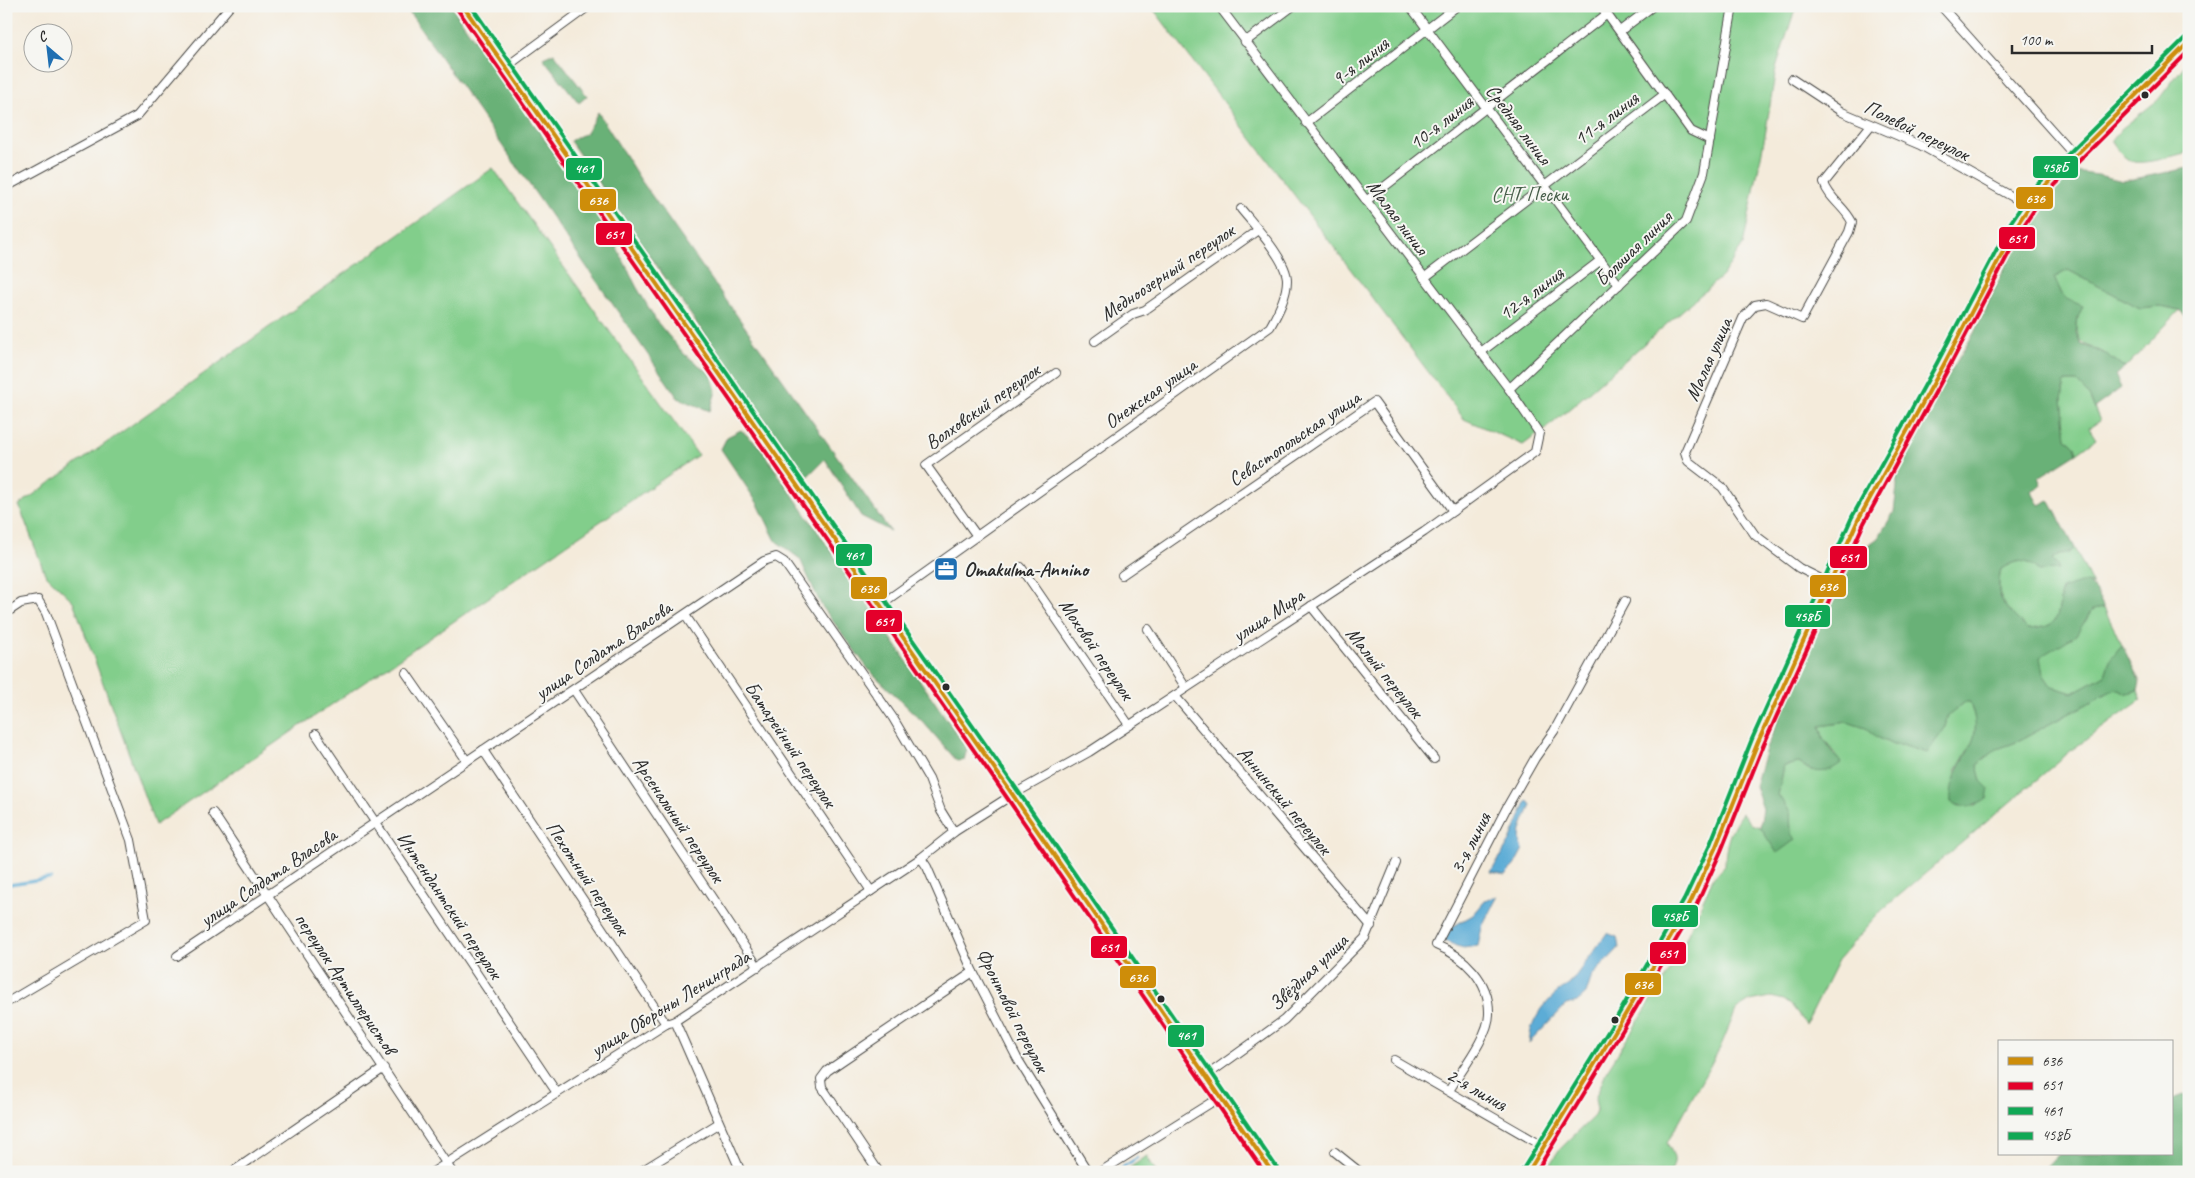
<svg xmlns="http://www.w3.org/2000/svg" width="2195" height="1178" font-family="Caveat,sans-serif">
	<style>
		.green { fill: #82ce8b; stroke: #567c5b }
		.forest { fill: #69b177; stroke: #4a6e51 }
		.water { fill: #5bacd6; stroke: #436c80 }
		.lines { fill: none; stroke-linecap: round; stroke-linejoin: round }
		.stream { stroke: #5bacd6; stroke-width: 2.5 }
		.street-casing { stroke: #494845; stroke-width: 10 }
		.secondary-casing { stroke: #494845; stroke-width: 14 }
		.street { stroke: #fff; stroke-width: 8 }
		.secondary { stroke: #fff; stroke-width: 11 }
		.bus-1-casing { stroke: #f6f6f2; stroke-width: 8 }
		.bus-2-casing { stroke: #f6f6f2; stroke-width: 8 }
		.bus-3-casing { stroke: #f6f6f2; stroke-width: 8 }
		.bus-4-casing { stroke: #f6f6f2; stroke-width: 8 }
		.bus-1 { stroke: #ce8d09; stroke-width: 4 }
		.bus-2 { stroke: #e4002b; stroke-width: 4 }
		.bus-3 { stroke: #10a855; stroke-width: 4 }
		.bus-4 { stroke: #10a855; stroke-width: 4 }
		.bus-dot { fill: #2b2b2b; stroke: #f6f6f2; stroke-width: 2 }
		.labels { text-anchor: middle; stroke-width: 4; stroke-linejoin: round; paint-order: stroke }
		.street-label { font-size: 20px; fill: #2b2b2b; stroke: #f6f6f2 }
		.park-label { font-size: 20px; fill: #455c48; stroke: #f6f6f2 }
		.poi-label { font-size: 20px; font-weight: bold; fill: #2b2b2b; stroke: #f6f6f2; text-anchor: start }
		.line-badge { stroke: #f6f6f2; stroke-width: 2 }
		.badge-label { font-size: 14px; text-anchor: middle; font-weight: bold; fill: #fff }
	</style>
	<rect width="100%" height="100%" fill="#f6f6f2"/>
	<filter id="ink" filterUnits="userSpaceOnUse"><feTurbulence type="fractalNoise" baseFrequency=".02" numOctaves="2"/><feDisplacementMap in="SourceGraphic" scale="10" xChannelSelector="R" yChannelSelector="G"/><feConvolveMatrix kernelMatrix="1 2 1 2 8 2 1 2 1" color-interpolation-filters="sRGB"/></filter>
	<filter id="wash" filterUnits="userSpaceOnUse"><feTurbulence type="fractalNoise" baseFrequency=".0096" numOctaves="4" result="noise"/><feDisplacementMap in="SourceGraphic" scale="20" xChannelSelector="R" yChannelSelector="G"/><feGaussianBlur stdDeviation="1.12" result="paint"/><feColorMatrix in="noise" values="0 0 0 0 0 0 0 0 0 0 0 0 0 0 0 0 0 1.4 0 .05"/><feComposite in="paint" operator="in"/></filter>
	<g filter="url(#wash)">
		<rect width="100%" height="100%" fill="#f4ebdb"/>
		<g class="green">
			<polygon points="1151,6 1796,6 1776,68 1765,136 1743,245 1722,276 1553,423 1523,445 1464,419"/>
			<path d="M2187,62l2,12v78c-14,3 -46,14 -58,9 -9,-4 -14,-13 -19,-20l9,-12 37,-29z"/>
			<polygon points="493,168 698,455 155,825 73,601 45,574 19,505"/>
			<path d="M2068,270l72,38 20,-2 20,4 -55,58c-7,-5 -13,-11 -20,-14 -22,-12 -31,-8 -27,-37l-14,-19 -10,-20z"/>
			<polygon points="2065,382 2077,382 2089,395 2100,421 2089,428 2096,439 2077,453 2075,446 2066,438 2062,399"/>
			<path d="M2075,548l18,38 -4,-3 -28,6c-3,29 -1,39 -34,40 -21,-22 -33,-27 -26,-60 17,-10 23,-11 38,2l19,-5 -6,-7 7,-5 10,-1z"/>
			<polygon points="2104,608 2122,645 2111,658 2105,675 2073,693 2052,687 2043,674 2039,657 2085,622 2092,610"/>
			<path d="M2115,689l13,4 10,-3 3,10 -68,49 -191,161 -44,50 -32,64 -14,-18 -8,-6 -13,-3 -21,4 -14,9 -16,38 -53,95c6,11 11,17 3,29h-125l14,-22 35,-34 3,-7 -2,-10 11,-27 69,-109 38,-85 12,-13c0,-20 5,-36 17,-52l9,11 9,3 17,25 19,-13 -5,-5 -1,-22 -12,-17 6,-29 15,-3 12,8 26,-16 -14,-17 -3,-12 27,-4 19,6 11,9 16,8h9l21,7 22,-24 2,-11 18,-15h5l6,21 -2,16 -18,32 -5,31 8,4h17l5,-25 -4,-16 20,-16 17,-6z"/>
			<polygon points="1147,1156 1156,1172 1124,1172"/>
		</g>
		<g class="forest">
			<polygon points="405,6 451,6 609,231 636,286 657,322 684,354 711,374 716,391 710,411 678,398"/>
			<polygon points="554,53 587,96 579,103 543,58"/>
			<polygon points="598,112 640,179 890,531 861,516 825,459 805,479 570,141 586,133"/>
			<path d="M2189,168v154l-9,-12 -20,-4 -20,2 -72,-38 -14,8 10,20 19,8 -5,11 -2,16 5,11 27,11 17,13 -10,7 6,13 -27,20 -5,-13 -12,-13h-12l-3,17 4,39 9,8 2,7 -38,24 3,8 -11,6 8,14 10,-5 26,48 -6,5 -10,1 -7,5 6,7v4l-19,1c-15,-13 -21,-12 -38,-2 -8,33 5,38 26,60 33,-1 31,-11 34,-39 29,-13 30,-9 43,18l-12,2 -16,25 -36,22 3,17 9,13 21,6 32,-18 6,-17 11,-13 18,37 -2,8 -10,3 -13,-4 -101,54 -17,6 -20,16 4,16 8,8 -2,10c-12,8 -23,10 -36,3 -2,-25 14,-41 22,-62 5,-12 1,-27 -3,-38h-5l-18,15 -2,11 -18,25 -25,-8h-9l-16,-8 -11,-9 -19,-6 -27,4 3,12 18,25c-16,12 -26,11 -42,0l-15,3 -6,29 12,17 1,22 5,5 -19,14 -17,-26 3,-18 -8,-23 11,-37 29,-68 57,-124 26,-19 16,-26 3,-26 -1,-16 6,-18 72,-119 51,-108 13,-21 36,-32 24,3 25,6z"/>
			<polygon points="741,430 759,446 967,749 964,760 957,761 924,723 869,670 821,605 800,559 776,541 758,504 721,449 727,437"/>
			<polygon points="2189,1093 2189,1172 2042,1172 2059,1154 2171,1154 2171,1100"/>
		</g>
		<g class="water">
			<path d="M1527,800l4,5c-5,14 -16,29 -8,44l-9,17 -9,9 -14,-3 19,-31z"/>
			<polygon points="1498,896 1483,924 1478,946 1463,948 1444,941 1450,928 1473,915 1485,901"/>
			<path d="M1607,933l10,4 2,11 -27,28 -6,18 -9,8 -11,3 -37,38c1,-5 1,-11 3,-16 5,-15 22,-35 37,-42z"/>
		</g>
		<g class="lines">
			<g class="stream">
				<polyline points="6,885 51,878"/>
				<polyline points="1115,1172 1137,1158"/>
			</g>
		</g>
	</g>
	<g filter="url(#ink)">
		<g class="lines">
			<defs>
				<g id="street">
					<polyline points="1410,6 1619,285"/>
					<polyline points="1601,6 1691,131 1710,140"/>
					<polyline points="1941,6 2074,155"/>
					<polyline points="1620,31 1653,6"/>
					<polyline points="1245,42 1293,6"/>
					<polyline points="506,67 589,6"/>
					<polyline points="1792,79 1842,112 1920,145 2029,206"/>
					<polyline points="1306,123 1457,6"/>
					<polyline points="6,187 137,116 230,6"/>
					<polyline points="1366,201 1607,14"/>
					<polyline points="1424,278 1665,94"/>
					<polyline points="1095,341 1133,314 1145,310 1258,230"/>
					<polyline points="1481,352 1601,260"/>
					<polyline points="1509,389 1686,221 1704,173 1733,6"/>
					<polyline points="977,536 926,465 1056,373"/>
					<polyline points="1021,567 1129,725"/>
					<polyline points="1122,575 1374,402 1453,511"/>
					<path d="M1829,583l-30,-15 -44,-33 -33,-48 -34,-26 -3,-9 58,-134 12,-13 11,-2 36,16 47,-87 3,-10c-7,-15 -23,-23 -28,-39l47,-58"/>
					<path d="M880,605l390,-278c8,-14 17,-31 17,-47 0,-20 -33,-55 -46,-71"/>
					<polyline points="1311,606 1434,759"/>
					<polyline points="6,613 21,603 38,600 46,613 131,840 146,920 6,1003"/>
					<polyline points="685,615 871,891"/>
					<polyline points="1148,629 1186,688"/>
					<polyline points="406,673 467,761"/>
					<polyline points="574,690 758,967"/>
					<polyline points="1175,696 1371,926"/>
					<polyline points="316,734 557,1093"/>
					<polyline points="483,750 666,1024"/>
					<polyline points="213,813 452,1172"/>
					<polyline points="921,858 927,867 973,972 1017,1058 1088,1172"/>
					<polyline points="177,956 764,561 776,557 784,562 893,718 929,779 941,811 954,832"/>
					<polyline points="675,1021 741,1172"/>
					<polyline points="1394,1060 1543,1146"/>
					<polyline points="1206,1076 1284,1020 1365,938 1396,863"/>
					<path d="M1449,1091c11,-19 40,-55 40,-77 1,-33 -25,-58 -53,-69l71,-138 28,-49 19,-27 71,-130"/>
					<polyline points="1335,1152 1360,1172"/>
					<polyline points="232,1172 384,1068"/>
					<polyline points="433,1172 666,1024 675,1021 921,858 954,832 1012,795 1089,752 1424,532 1535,452 1539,433 1509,389 1219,6"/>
					<polyline points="640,1172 719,1123"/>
					<polyline points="879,1172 822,1087 821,1079 827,1071 973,972"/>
					<polyline points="1100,1172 1220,1097"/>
				</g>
				<g id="secondary">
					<polyline points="463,6 1008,788 1272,1172"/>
					<polyline points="1528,1172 1622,1020 1690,903 1715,849 1758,742 1858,520 1943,366 2017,225 2038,193 2074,155 2189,42"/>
				</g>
			</defs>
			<use href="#street" class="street-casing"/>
			<use href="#secondary" class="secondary-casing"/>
			<use href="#street" class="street"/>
			<use href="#secondary" class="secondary"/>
			<defs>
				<g id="bus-1">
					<polyline points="463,6 1008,788 1272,1172"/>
					<polyline points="1528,1172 1622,1020 1690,903 1715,849 1758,742 1858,520 1943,366 2017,225 2038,193 2189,42"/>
				</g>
				<g id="bus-2">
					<polyline points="458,10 1003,792 1264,1172"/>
					<polyline points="1536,1172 1627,1023 1696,906 1721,851 1764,744 1864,523 1948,369 2022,228 2043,197 2189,51"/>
				</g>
				<polyline id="bus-3" points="471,6 1013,784 1277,1168"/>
				<polyline id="bus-4" points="1523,1169 1617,1017 1684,900 1709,847 1752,739 1852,517 1937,363 2011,222 2033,189 2185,38"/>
			</defs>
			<use href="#bus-1" class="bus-1-casing"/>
			<use href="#bus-2" class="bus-2-casing"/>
			<use href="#bus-3" class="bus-3-casing"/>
			<use href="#bus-4" class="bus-4-casing"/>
			<use href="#bus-1" class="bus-1"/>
			<use href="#bus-2" class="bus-2"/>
			<use href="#bus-3" class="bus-3"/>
			<use href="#bus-4" class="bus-4"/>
		</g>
	</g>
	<defs>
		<symbol id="office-square" viewBox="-11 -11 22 22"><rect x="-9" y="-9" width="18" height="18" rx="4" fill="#1f6fb2" stroke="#f6f6f2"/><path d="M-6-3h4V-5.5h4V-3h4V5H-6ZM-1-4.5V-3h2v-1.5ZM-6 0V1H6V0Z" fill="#fff"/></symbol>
	</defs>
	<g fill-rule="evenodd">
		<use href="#office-square" x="932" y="555" width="28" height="28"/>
	</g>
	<g class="bus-dot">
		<circle cx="2145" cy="95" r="4.5"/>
		<circle cx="946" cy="687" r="4.5"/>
		<circle cx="1161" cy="999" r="4.5"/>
		<circle cx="1615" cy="1020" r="4.5"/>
	</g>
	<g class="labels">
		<g class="street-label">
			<text transform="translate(1360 61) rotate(-38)" y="7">9-я линия</text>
			<text transform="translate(1606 118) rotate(-37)" y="7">11-я линия</text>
			<text transform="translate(1441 122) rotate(-38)" y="7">10-я линия</text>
			<text transform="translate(1519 124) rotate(53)" y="7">Средняя линия</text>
			<text transform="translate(1917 130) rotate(26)" y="7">Полевой переулок</text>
			<text transform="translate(1398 217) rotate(53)" y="7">Малая линия</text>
			<text transform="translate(1633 248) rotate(-44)" y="7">Большая линия</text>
			<text transform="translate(1167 272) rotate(-34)" y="7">Медноозерный переулок</text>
			<text transform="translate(1531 293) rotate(-37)" y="7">12-я линия</text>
			<text transform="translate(1708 359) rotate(-66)" y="7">Малая улица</text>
			<text transform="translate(1150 393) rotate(-35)" y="7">Онежская улица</text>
			<text transform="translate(982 406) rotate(-35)" y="7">Волховский переулок</text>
			<text transform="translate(1294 438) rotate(-34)" y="7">Севастопольская улица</text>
			<text transform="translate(1268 615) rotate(-33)" y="7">улица Мира</text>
			<text transform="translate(1097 649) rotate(56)" y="7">Моховой переулок</text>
			<text transform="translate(603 650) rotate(-34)" y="7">улица Солдата Власова</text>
			<text transform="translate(1385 672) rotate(51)" y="7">Малый переулок</text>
			<text transform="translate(791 744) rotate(56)" y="7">Батарейный переулок</text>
			<text transform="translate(1285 800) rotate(50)" y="7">Аннинский переулок</text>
			<text transform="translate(679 819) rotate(56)" y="7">Арсенальный переулок</text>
			<text transform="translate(1470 843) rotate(-63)" y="7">3-я линия</text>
			<text transform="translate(268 877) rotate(-34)" y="7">улица Солдата Власова</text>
			<text transform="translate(588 878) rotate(56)" y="7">Пехотный переулок</text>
			<text transform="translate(450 905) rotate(56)" y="7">Интендантский переулок</text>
			<text transform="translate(1308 972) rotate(-44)" y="7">Звёздная улица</text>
			<text transform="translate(346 983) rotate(56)" y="7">переулок Артиллеристов</text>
			<text transform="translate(670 1003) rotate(-32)" y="7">улица Обороны Ленинграда</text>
			<text transform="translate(1013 1010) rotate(63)" y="7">Фронтовой переулок</text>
			<text transform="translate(1477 1089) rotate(30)" y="7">2-я линия</text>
		</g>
		<g class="park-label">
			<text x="1530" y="201">СНТ Пески</text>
		</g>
		<g class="poi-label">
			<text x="964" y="576">Omakulma-Annino</text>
		</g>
	</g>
	<g class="line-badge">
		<rect x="2032" y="155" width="47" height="24" rx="5" fill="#10a855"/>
		<rect x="565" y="157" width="38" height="24" rx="5" fill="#10a855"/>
		<rect x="2015" y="186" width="39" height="24" rx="5" fill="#ce8d09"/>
		<rect x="579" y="188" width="38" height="24" rx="5" fill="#ce8d09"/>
		<rect x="595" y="222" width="38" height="24" rx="5" fill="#e4002b"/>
		<rect x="1998" y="226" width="38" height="24" rx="5" fill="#e4002b"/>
		<rect x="835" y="543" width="38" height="24" rx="5" fill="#10a855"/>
		<rect x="1829" y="545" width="39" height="24" rx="5" fill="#e4002b"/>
		<rect x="1809" y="574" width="38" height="24" rx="5" fill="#ce8d09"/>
		<rect x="850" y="576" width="38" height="24" rx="5" fill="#ce8d09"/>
		<rect x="1784" y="604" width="47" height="24" rx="5" fill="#10a855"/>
		<rect x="865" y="609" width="38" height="24" rx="5" fill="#e4002b"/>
		<rect x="1651" y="904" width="48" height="24" rx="5" fill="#10a855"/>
		<rect x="1090" y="935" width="38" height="24" rx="5" fill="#e4002b"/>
		<rect x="1649" y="941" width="38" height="24" rx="5" fill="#e4002b"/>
		<rect x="1119" y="965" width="38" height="24" rx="5" fill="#ce8d09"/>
		<rect x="1624" y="972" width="38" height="24" rx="5" fill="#ce8d09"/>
		<rect x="1167" y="1024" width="38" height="24" rx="5" fill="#10a855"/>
	</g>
	<g class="badge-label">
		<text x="2055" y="172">458Б</text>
		<text x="584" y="173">461</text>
		<text x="2035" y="203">636</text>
		<text x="598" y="205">636</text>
		<text x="614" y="239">651</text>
		<text x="2017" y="243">651</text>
		<text x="854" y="560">461</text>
		<text x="1849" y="562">651</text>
		<text x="1828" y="591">636</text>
		<text x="869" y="593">636</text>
		<text x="1807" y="621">458Б</text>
		<text x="884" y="626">651</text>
		<text x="1675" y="921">458Б</text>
		<text x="1109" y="952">651</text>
		<text x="1668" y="958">651</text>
		<text x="1138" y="982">636</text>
		<text x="1643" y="989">636</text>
		<text x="1186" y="1040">461</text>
	</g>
	<rect width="2195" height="1178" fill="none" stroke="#f6f6f2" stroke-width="25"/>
	<rect x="1998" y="1040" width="175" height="115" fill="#f6f6f2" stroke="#a5a5a2"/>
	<rect x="2008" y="1057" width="25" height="8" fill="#ce8d09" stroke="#a5a5a2"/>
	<text x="2042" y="1066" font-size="15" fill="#2b2b2b">636</text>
	<rect x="2008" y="1082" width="25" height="8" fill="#e4002b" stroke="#a5a5a2"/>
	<text x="2042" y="1090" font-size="15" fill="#2b2b2b">651</text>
	<rect x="2008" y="1107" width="25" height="8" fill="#10a855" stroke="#a5a5a2"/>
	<text x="2042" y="1116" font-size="15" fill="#2b2b2b">461</text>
	<rect x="2008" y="1132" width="25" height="8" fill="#10a855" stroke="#a5a5a2"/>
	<text x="2042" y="1140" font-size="15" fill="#2b2b2b">458Б</text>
	<g transform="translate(48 48) rotate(332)"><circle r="24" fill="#f6f6f2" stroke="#a5a5a2"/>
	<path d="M0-4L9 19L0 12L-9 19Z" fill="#1f6fb2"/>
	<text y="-8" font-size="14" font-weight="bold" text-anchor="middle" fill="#2b2b2b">С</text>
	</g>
	<path d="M2012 45v8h140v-8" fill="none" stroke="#2b2b2b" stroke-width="2.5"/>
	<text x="2020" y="45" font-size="15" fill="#2b2b2b" stroke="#f6f6f2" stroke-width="4" paint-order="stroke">100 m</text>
</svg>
